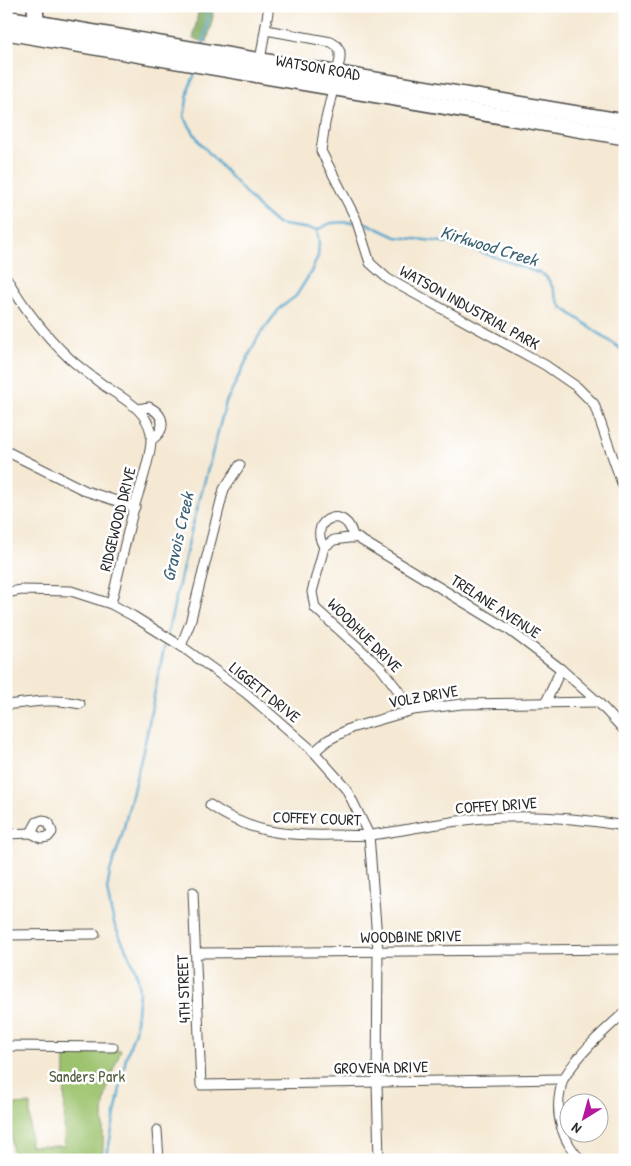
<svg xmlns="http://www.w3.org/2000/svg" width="631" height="1166" font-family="'Patrick Hand',sans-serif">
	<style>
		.green { fill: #9cc26d; stroke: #64764c }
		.forest { fill: #7da860; stroke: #546a46 }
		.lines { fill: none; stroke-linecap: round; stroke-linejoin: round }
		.stream { stroke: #4fa5cc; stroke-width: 2.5 }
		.minor-casing { stroke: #494844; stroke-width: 11 }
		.primary-casing { stroke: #494844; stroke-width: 18 }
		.minor { stroke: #fff; stroke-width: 9 }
		.primary { stroke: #fff; stroke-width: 15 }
		.labels { text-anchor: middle; stroke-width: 5; stroke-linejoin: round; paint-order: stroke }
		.street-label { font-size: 16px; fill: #2b2b2b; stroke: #fff }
		.park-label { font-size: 16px; fill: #536042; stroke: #fff }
		.water-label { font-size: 18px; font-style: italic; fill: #3b6273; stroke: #fff }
	</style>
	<rect width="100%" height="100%" fill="#fff"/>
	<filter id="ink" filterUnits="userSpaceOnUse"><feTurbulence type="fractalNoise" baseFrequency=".02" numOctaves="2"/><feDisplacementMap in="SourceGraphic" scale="10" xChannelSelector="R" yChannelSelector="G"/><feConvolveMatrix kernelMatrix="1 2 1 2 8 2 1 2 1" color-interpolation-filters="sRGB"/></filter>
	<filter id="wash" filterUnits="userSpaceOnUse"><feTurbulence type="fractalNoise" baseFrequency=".0096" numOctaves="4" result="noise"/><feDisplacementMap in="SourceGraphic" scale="20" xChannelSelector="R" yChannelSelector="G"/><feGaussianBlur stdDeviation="1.12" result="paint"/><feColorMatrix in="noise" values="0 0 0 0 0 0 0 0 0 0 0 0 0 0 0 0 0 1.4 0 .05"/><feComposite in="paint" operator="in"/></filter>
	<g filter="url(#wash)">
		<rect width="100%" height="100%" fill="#f5e9d4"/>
		<path class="green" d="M65,1050h56c-6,16 -13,31 -16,48 -4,20 0,41 -3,62h-87l-3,-11 -2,-44 20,-1v42h34z"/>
		<polygon class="forest" points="197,6 212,6 213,17 207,42 193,39 198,12"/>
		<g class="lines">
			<g class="stream">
				<polyline points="203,46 208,19 207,6"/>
				<path d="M360,223h6l30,14 48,5 40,11 60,22c11,9 9,22 19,33l62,44"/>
				<polyline points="317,230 331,223 354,222"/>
				<polyline points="106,1160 126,1058 135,1031 139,993 138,978 132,962 115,926 111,911 107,890 110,872 122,835 146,738 158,675 191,532 226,402 258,337 280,308 296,296 310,274 318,256 319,244 317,230 277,224 262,211 200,143 184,117 189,88 196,71"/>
			</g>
		</g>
	</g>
	<g filter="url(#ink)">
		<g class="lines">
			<defs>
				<g id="minor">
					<polyline points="266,30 331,42 337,46 340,52 340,59 325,123 321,151 356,219 370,263 388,279 545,365 577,387 594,404 625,492"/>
					<polyline points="260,61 269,6"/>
					<path d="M6,277c17,30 38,57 63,81 10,9 22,18 33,26 19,14 45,24 49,50 2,15 -11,55 -16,70 -9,34 -16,67 -24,100"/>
					<path d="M138,409l11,-2c16,8 18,23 2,33"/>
					<polyline points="6,451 86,491 135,507"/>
					<path d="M324,547c-18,-29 25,-44 29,-9"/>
					<polyline points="6,593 21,590 71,591 111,604 133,616 181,646 246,693 314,752 346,788 369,835 378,951 377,1082 379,1160"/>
					<polyline points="181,646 190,623 224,489 240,465"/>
					<polyline points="546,702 561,669"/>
					<path d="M6,705c25,-3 50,-7 74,-1"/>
					<polyline points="413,710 381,668 315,608 312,592 324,547 334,540 356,537 508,629 561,669 598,702 625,731"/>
					<polyline points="314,752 328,740 351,728 413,710 462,704 598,702"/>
					<path d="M210,805c39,28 77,31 123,30 13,0 26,1 38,0 38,-5 75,-14 113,-17 47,-3 94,0 141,8"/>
					<polygon points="43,820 49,823 52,832 48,837 41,838 31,833 37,822"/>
					<polyline points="6,834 31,833"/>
					<polyline points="193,892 201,1085 562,1079"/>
					<polyline points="6,935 95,934"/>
					<polyline points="197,953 625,949"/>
					<polyline points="6,1046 113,1047"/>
					<polyline points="157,1130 159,1160"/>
					<path d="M581,1160c-18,-18 -26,-43 -21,-68 1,-4 1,-10 4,-14 16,-26 39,-46 61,-66"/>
				</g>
				<g id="primary">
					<polyline points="35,6 36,19 42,29"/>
					<polyline points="6,18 625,122"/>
					<polyline points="6,32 625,137"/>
				</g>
			</defs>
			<use href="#minor" class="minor-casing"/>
			<use href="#primary" class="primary-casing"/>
			<use href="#minor" class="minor"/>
			<use href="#primary" class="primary"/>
		</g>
	</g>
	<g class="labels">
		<g class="street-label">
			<text transform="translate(318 67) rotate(10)" y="6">WATSON ROAD</text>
			<text transform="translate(470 307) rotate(29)" y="6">WATSON INDUSTRIAL PARK</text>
			<text transform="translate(117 519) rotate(-76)" y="6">RIDGEWOOD DRIVE</text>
			<text transform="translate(496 606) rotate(33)" y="6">TRELANE AVENUE</text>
			<text transform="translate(365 635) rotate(45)" y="6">WOODHUE DRIVE</text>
			<text transform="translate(265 692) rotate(39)" y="6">LIGGETT DRIVE</text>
			<text transform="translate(423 696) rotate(-10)" y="6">VOLZ DRIVE</text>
			<text transform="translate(496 805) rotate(-4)" y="6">COFFEY DRIVE</text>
			<text transform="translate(317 818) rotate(2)" y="6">COFFEY COURT</text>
			<text transform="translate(411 936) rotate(-1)" y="6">WOODBINE DRIVE</text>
			<text transform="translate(183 989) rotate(-92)" y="6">4TH STREET</text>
			<text transform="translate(381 1067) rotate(-1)" y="6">GROVENA DRIVE</text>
		</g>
		<g class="park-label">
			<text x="87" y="1082">Sanders Park</text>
		</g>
		<g class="water-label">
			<text transform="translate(489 246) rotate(17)" y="6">Kirkwood Creek</text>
			<text transform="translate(178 537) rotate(-77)" y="6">Gravois Creek</text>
		</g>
	</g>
	<rect width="631" height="1166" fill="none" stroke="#fff" stroke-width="25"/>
	<g transform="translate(584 1118) rotate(217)"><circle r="24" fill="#ffffff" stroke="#aaaaaa"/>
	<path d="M0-4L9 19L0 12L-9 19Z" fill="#b5179e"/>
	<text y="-8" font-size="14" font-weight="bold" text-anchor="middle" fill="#2b2b2b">N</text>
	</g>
</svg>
